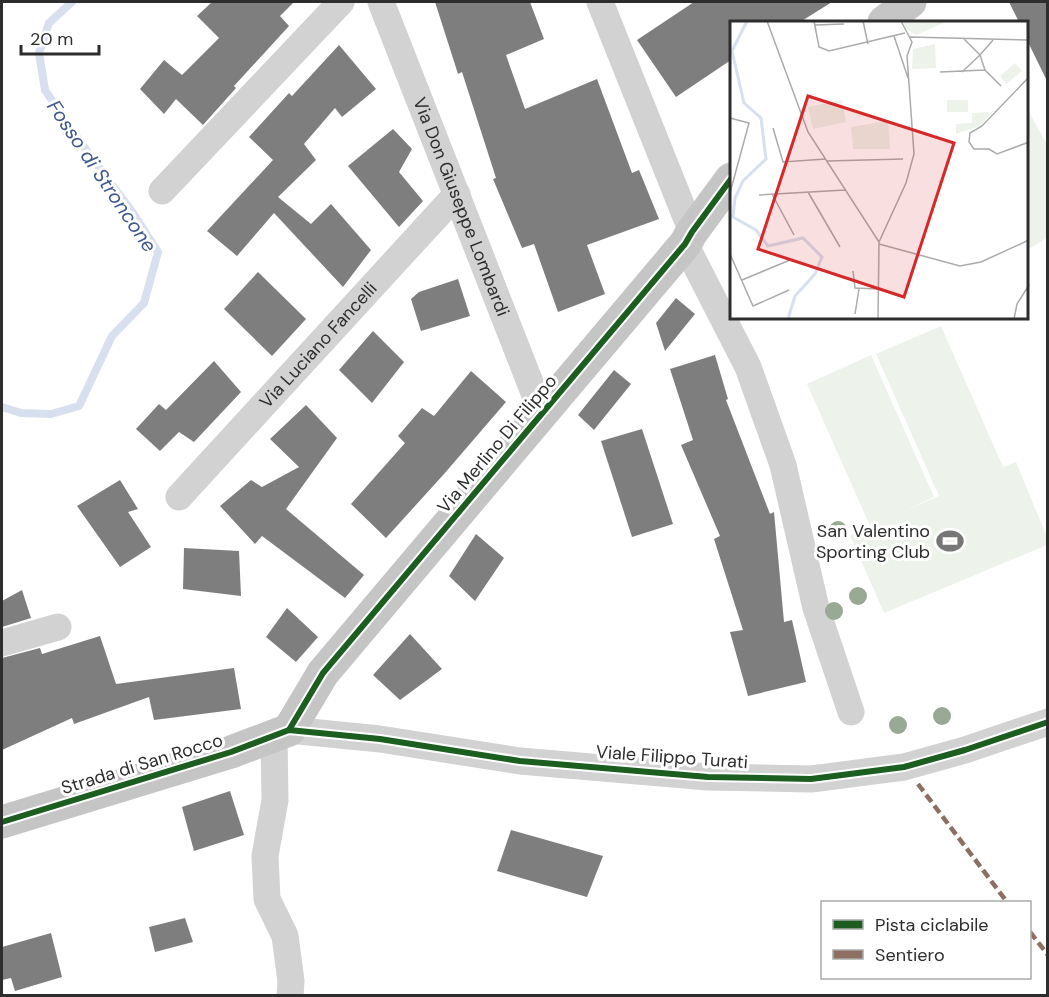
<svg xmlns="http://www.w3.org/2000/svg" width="1049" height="997" font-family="'DM Sans',sans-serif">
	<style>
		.green { fill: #edf3eb }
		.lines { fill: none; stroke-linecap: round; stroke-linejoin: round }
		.stream { stroke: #d8e0f0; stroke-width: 8 }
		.building { fill: #7e7e7e }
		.minor { stroke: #d2d2d2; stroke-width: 27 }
		.major { stroke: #c5c5c5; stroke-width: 33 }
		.quiet { stroke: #8d6e63; stroke-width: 4.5; stroke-dasharray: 9 4.5; stroke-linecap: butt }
		.cycleway-casing { stroke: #fff; stroke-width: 10 }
		.cycleway { stroke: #1b5e20; stroke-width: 6 }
		.tree { fill: #99aa94 }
		.labels { text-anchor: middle; stroke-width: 6; stroke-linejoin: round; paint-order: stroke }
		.street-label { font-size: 18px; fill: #2d2d2d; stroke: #fff }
		.poi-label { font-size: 18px; fill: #2d2d2d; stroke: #fff; text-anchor: end }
		.water-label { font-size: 20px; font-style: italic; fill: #3f5a8a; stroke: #fff }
		.inset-river { fill: none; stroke: #d8e0f0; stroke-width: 3 }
		.inset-road { fill: none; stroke: #ababab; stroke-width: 1.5 }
		.view { fill: #d62828; fill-opacity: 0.15; stroke: #d62828; stroke-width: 3 }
		.inset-edge { fill: none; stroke: #2d2d2d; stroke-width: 3 }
	</style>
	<rect width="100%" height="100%" fill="#fff"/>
	<g class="green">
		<polygon points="1026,107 1047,144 1047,238 1027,250"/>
		<polygon points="941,326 1003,467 1016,462 1047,537 1047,545 884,613 850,535 870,526 807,384 871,355 934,497 904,511 939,496 876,354"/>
	</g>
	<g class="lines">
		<polyline class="stream" points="2,407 21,413 51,414 79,406 112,336 144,303 158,252 133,213 84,147 45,90 39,53 49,23 72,2"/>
	</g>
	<g class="building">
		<polygon points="212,2 294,2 280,16 289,26 234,86 236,88 203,125 176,99 164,114 140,89 164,60 182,75 219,38 197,16"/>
		<polygon points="435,2 530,2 544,39 506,55 525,109 597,79 632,173 639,170 659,219 587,245 605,294 558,312 534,244 522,248 493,179 496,178 462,72 458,74"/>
		<polygon points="694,2 832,2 800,22 731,22 731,60 676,97 637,40"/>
		<polygon points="1009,2 1047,2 1047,81 1026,38 1026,22 1019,22"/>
		<polygon points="339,45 376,89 342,117 335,108 304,144 316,160 278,197 311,224 331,204 371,250 343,287 274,213 237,256 207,231 273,160 249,137 289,93 292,96"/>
		<polygon points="393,129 412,149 399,172 423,201 399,227 348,166"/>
		<polygon points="258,272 306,319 272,356 224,309"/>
		<polygon points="458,279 470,316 421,331 411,299 419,292"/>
		<polygon points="676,298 695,314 665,351 656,323"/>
		<polygon points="373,331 404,362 372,403 339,370"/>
		<polygon points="715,355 728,399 726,400 770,514 774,512 784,622 792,620 806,682 748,696 730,632 743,630 714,539 720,536 681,445 693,440 670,369"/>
		<polygon points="214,361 241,392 194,442 179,432 160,451 136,429 159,404 166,410"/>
		<polygon points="614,370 631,384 594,430 578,415"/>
		<polygon points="471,371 506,402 444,474 386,538 351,504 405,443 398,436 422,408 434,416"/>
		<polygon points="306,405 337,438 286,509 364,575 345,598 262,536 255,544 220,506 251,480 262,487 299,467 270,439"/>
		<polygon points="642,429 673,524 632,537 601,441"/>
		<polygon points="120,480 138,509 128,512 151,547 120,567 77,506"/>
		<polygon points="476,534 504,558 475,601 449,576"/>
		<polygon points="184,548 239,551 241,596 183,589"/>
		<polygon points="22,590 31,618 2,627 2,601"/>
		<polygon points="287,608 318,637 296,662 266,637"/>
		<polygon points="410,634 442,669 400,700 373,675"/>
		<polygon points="100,636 116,684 234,668 241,709 154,720 149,697 74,724 72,718 2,750 2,658 40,648 42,654"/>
		<polygon points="230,791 244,835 194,851 182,807"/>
		<polygon points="511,830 603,856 587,897 497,871"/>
		<polygon points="185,918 193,942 155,952 149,927"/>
		<polygon points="51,933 62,977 15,991 11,978 2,980 2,947"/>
	</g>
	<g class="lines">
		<g class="minor">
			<path id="s1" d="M381,2l161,411"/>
			<polyline points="600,2 692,232"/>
			<polyline points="162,191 341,2"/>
			<polyline points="685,244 748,367 783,465 816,608 851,712"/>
			<path id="s2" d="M179,497l278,-303"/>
			<polyline points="2,643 58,627"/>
			<polyline points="289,730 380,739 520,761 708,777 811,779 904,767 965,750 1048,722"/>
			<polyline points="274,736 275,800 265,856 267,899 285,936 291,981 290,996"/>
		</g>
		<g class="major">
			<polyline points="884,22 910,2"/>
			<polyline points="2,822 231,752 289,730 323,673 685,244 692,232 731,179"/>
		</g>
		<g class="quiet">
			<polyline points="918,784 1007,902"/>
			<polyline points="1030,932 1048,955"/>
		</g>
		<defs>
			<g id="cycleway">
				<polyline points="289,730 323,673 685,244 692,232 731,179"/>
				<polyline points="2,822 231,752 289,730 380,739 520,761 708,777 811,779 904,767 965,750 1048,722"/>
			</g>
		</defs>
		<use href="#cycleway" class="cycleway-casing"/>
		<use href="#cycleway" class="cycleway"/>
	</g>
	<g class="tree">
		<circle cx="838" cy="530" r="9"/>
		<circle cx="858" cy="596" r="9"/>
		<circle cx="834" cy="611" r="9"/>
		<circle cx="942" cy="716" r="9"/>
		<circle cx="898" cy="725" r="9"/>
	</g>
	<defs>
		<symbol id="stadium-bare" viewBox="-9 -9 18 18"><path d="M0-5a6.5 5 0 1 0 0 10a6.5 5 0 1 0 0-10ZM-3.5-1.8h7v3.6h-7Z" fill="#767676" stroke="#fff" stroke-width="2.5" paint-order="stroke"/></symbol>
	</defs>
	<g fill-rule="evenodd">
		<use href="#stadium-bare" x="931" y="522" width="38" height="38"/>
	</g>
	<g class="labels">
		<g class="street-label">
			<text dy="6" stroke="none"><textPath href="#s1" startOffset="220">Via Don Giuseppe Lombardi</textPath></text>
			<text dy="6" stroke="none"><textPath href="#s2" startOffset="206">Via Luciano Fancelli</textPath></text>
			<text transform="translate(497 444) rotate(-50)" y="6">Via Merlino Di Filippo</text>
			<text transform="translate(672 757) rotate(4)" y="6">Viale Filippo Turati</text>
			<text transform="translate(142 764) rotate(-17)" y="6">Strada di San Rocco</text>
		</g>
		<g class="poi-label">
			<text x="930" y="537">San Valentino<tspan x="930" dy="21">Sporting Club</tspan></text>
		</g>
		<g class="water-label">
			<text transform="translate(102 176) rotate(56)" y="7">Fosso di Stroncone</text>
		</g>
	</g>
	<g transform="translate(730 21)">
		<rect width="298" height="298" fill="#fff"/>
		<path d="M173,0h45l-32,14 -11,-7zM205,23l1,24 -24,1 1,-20zM285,42l7,8 -16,13 -6,-8zM112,79l4,22 -33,7 -5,-22zM217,79h21v12h-21zM258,91l2,3 -10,11 -24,8v-10l16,-1v-10zM158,100l2,28h-37l-2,-22z" fill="#edf3eb"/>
		<path class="inset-river" d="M17,0l-15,30 12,52 17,15 5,41 -23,22 -8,17 -2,19 23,13 12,16 35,-8 19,19 -7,17 -20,22 -7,23"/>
		<path class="inset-road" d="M37,0l41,111 71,110 -1,77M84,0l5,26 10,4 76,-18M133,0l5,23M85,4l29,-1M164,15l14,42M180,16l119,3M234,18l16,16 13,-15M210,51l45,-2M232,51l18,-17 5,15 16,16M299,56l-47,49 -12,7 -1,9 5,7h15l8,5 32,-12M0,97l19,5 -19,70M43,107l10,34 42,-3M97,140l76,-2M78,171l32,55M42,173l22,41M29,174l86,-5M149,221l27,-59 8,-29 -7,-98 5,-14 -11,-21M149,223l81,22 21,-4 48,-22M0,233l23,52 36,-16M123,250l2,17 24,1M12,259l48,-20M125,293l4,-25M284,298l3,-15 12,-19"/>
		<path class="view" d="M78,75l146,47 -50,154 -146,-48z"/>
		<rect width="298" height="298" class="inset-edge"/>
	</g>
	<rect width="1049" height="997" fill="none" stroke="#2d2d2d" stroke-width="6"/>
	<rect x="821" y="901" width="210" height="78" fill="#ffffff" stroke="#ababab" stroke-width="1.5"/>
	<rect x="833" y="920" width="30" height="9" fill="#1b5e20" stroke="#ababab" stroke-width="1.5"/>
	<text x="875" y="931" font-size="18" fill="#2d2d2d">Pista ciclabile</text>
	<rect x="833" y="950" width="30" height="9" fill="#8d6e63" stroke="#ababab" stroke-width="1.5"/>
	<text x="875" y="961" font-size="18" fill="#2d2d2d">Sentiero</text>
	<path d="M21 45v9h78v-9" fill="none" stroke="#2d2d2d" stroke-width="3"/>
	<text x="30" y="45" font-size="18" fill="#2d2d2d" stroke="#ffffff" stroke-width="4.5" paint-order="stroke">20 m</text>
</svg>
